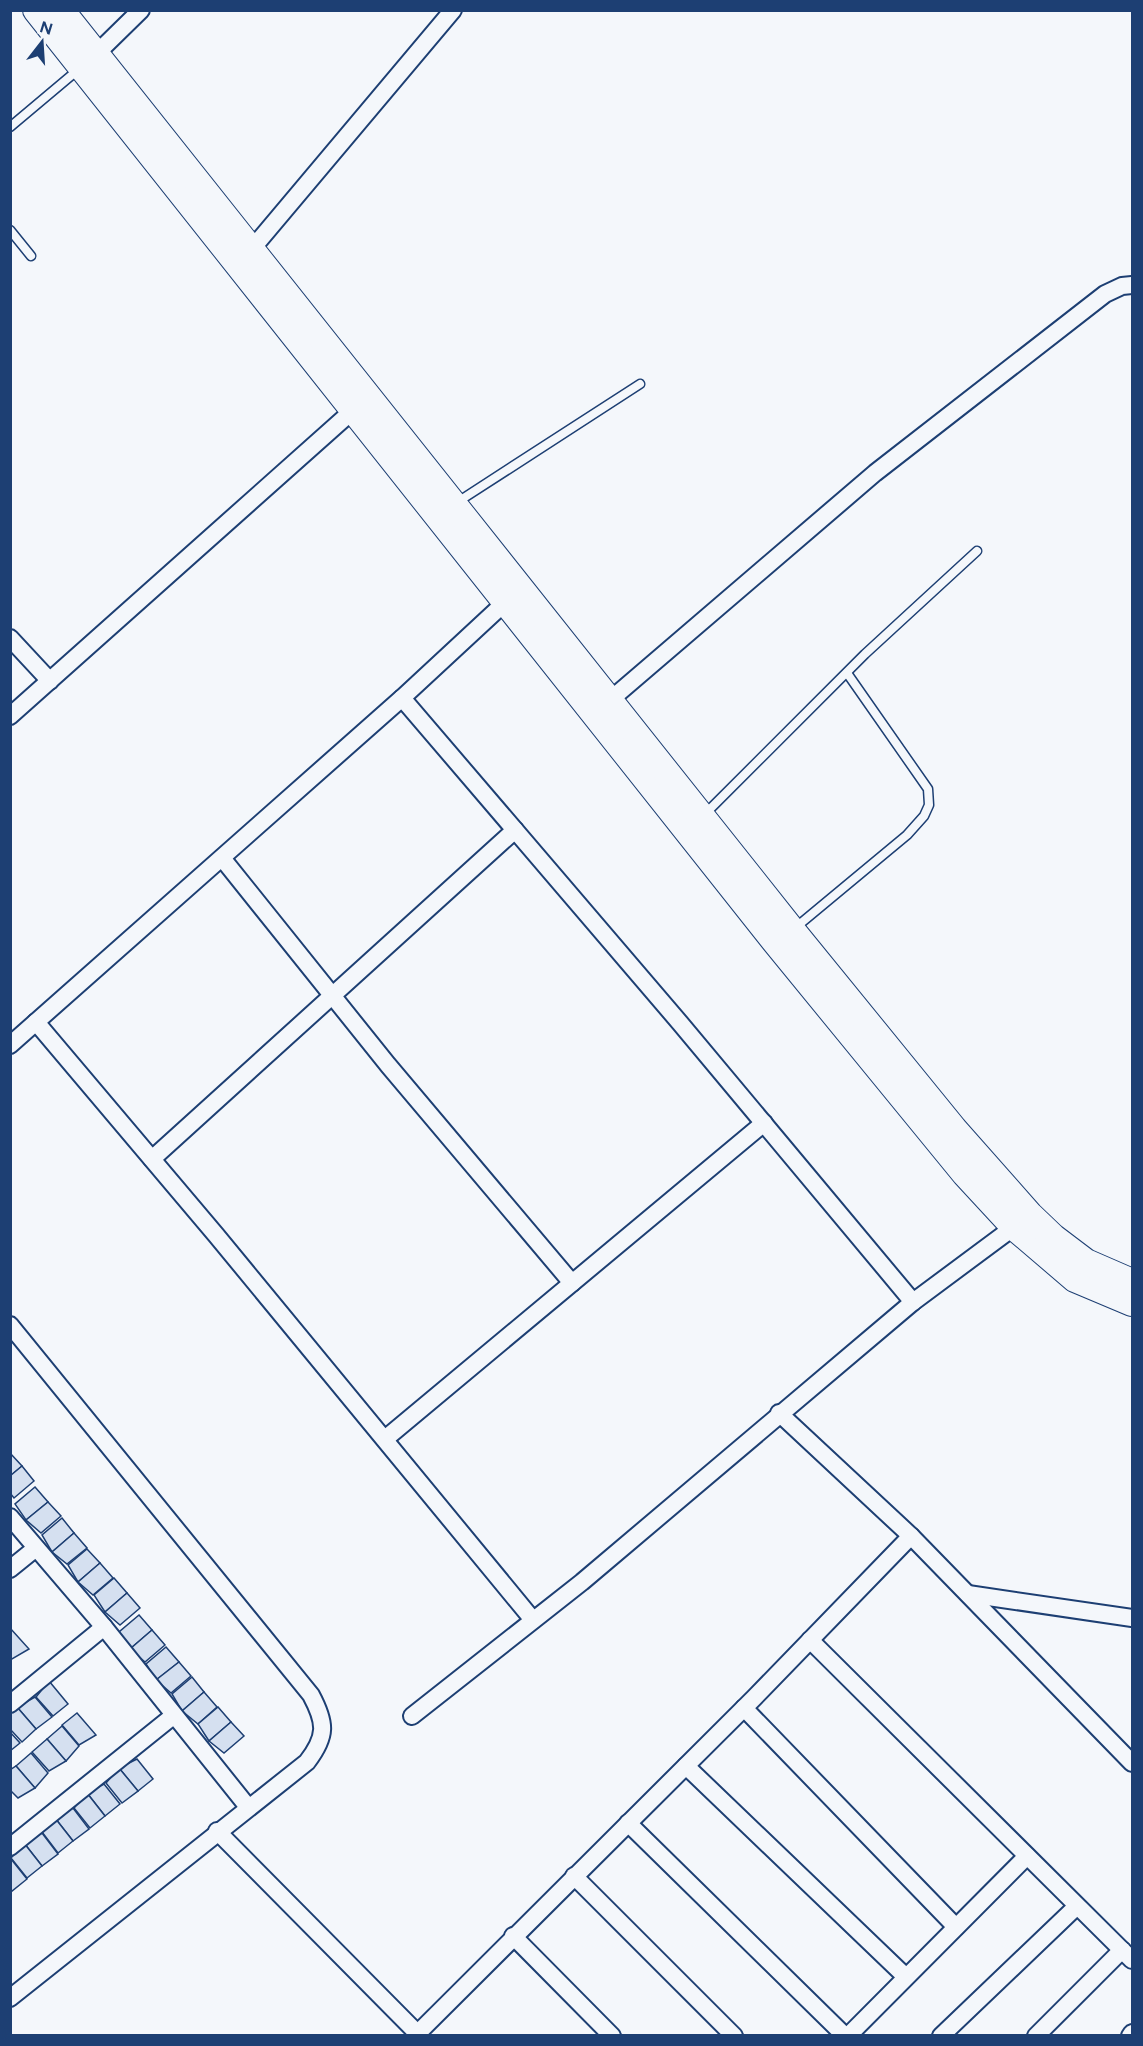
<svg xmlns="http://www.w3.org/2000/svg" width="1143" height="2046" font-family="Figtree,sans-serif">
	<style>
		.building { fill: #d5e0f0; stroke: #1d3f73; stroke-width: 1.5 }
		.lines { fill: none; stroke-linecap: round; stroke-linejoin: round }
		.lane-casing { stroke: #1d3f73; stroke-width: 11 }
		.street-casing { stroke: #1d3f73; stroke-width: 20 }
		.primary-casing { stroke: #1d3f73; stroke-width: 28 }
		.lane { stroke: #f4f7fb; stroke-width: 8 }
		.street { stroke: #f4f7fb; stroke-width: 16 }
		.primary { stroke: #f4f7fb; stroke-width: 26 }
	</style>
	<rect width="100%" height="100%" fill="#f4f7fb"/>
	<g class="building">
		<polygon points="10,1453 22,1466 10,1476"/>
		<polygon points="22,1466 34,1481 14,1498 10,1493 10,1476"/>
		<polygon points="35,1487 48,1502 26,1520 15,1504"/>
		<polygon points="48,1502 61,1516 41,1533 26,1520"/>
		<polygon points="62,1518 74,1533 52,1552 42,1535"/>
		<polygon points="74,1533 87,1548 67,1564 52,1552"/>
		<polygon points="87,1549 100,1563 78,1582 68,1565"/>
		<polygon points="100,1563 113,1578 93,1595 78,1582"/>
		<polygon points="114,1578 127,1593 105,1612 94,1595"/>
		<polygon points="127,1593 140,1608 120,1625 105,1612"/>
		<polygon points="139,1615 152,1630 130,1649 119,1632"/>
		<polygon points="10,1628 29,1649 12,1659 10,1658"/>
		<polygon points="152,1630 165,1645 145,1662 130,1649"/>
		<polygon points="166,1647 179,1662 156,1680 146,1664"/>
		<polygon points="179,1662 191,1676 171,1693 156,1680"/>
		<polygon points="192,1677 204,1692 182,1711 172,1694"/>
		<polygon points="49,1681 68,1704 53,1716 36,1697"/>
		<polygon points="204,1692 217,1707 198,1724 182,1711"/>
		<polygon points="35,1697 52,1717 36,1729 17,1707"/>
		<polygon points="17,1707 36,1729 22,1742 10,1729 10,1713"/>
		<polygon points="218,1707 231,1722 209,1741 198,1724"/>
		<polygon points="77,1713 96,1735 79,1745 62,1725"/>
		<polygon points="231,1722 244,1736 224,1753 209,1741"/>
		<polygon points="62,1726 79,1746 66,1761 47,1739"/>
		<polygon points="10,1732 20,1743 10,1751"/>
		<polygon points="47,1739 66,1761 49,1771 32,1752"/>
		<polygon points="31,1753 48,1773 35,1788 16,1766"/>
		<polygon points="137,1759 153,1779 138,1791 119,1768"/>
		<polygon points="16,1766 35,1788 18,1798 10,1790 10,1770"/>
		<polygon points="119,1768 138,1791 122,1803 106,1783"/>
		<polygon points="104,1784 120,1804 105,1816 87,1793"/>
		<polygon points="87,1793 105,1816 90,1828 74,1808"/>
		<polygon points="73,1808 89,1829 73,1841 55,1818"/>
		<polygon points="55,1818 73,1841 58,1853 42,1832"/>
		<polygon points="42,1833 58,1854 42,1866 24,1843"/>
		<polygon points="24,1843 42,1866 27,1878 11,1858"/>
		<polygon points="11,1859 27,1879 12,1891 10,1890"/>
	</g>
	<g class="lines">
		<defs>
			<g id="lane">
				<polyline points="10,127 79,69"/>
				<polyline points="10,230 31,256"/>
				<polyline points="456,503 640,384"/>
				<polyline points="704,815 865,654 977,551"/>
				<polyline points="795,928 907,835 924,816 929,805 928,789 847,673"/>
			</g>
			<g id="street">
				<polyline points="91,59 141,10"/>
				<polyline points="251,250 453,10"/>
				<polyline points="10,638 50,681"/>
				<polyline points="402,698 680,1023 913,1302"/>
				<polyline points="609,701 875,473 1105,294 1122,286 1132,285"/>
				<polyline points="10,716 359,405"/>
				<polyline points="222,858 388,1065 572,1283"/>
				<polyline points="36,1022 216,1235 533,1620"/>
				<polyline points="10,1045 402,698 513,595"/>
				<polyline points="152,1159 515,830"/>
				<path d="M10,1325l301,370c15,28 16,41 -4,67l-297,236"/>
				<polyline points="779,1413 911,1536 1132,1763"/>
				<polyline points="385,1439 764,1123"/>
				<polyline points="10,1517 104,1627 248,1807"/>
				<polyline points="10,1569 36,1548"/>
				<polyline points="968,1594 1132,1618"/>
				<polyline points="810,1640 1132,1960"/>
				<polyline points="10,1704 104,1627"/>
				<polyline points="744,1708 956,1927"/>
				<polyline points="412,1716 582,1582 913,1302 1022,1221"/>
				<polyline points="686,1766 906,1977"/>
				<polyline points="628,1823 845,2036"/>
				<polyline points="217,1831 420,2036"/>
				<polyline points="10,1847 173,1716"/>
				<polyline points="574,1876 734,2036"/>
				<polyline points="513,1936 612,2036"/>
				<polyline points="415,2036 754,1698 911,1536"/>
				<polyline points="848,2036 1027,1856"/>
				<polyline points="941,2036 1077,1906"/>
				<polyline points="1036,2036 1122,1950"/>
				<polyline points="1130,2036 1132,2033"/>
			</g>
			<g id="primary">
				<polyline points="36,10 776,943 965,1174 1014,1227 1075,1279 1132,1303"/>
				<polyline points="61,10 792,930 954,1129 1030,1215 1053,1237 1086,1262 1132,1282"/>
			</g>
		</defs>
		<use href="#lane" class="lane-casing"/>
		<use href="#street" class="street-casing"/>
		<use href="#primary" class="primary-casing"/>
		<use href="#lane" class="lane"/>
		<use href="#street" class="street"/>
		<use href="#primary" class="primary"/>
	</g>
	<rect width="1143" height="2046" fill="none" stroke="#1d3f73" stroke-width="24"/>
	<g transform="translate(42 42) rotate(17)" stroke="#f4f7fb" stroke-width="4.5" paint-order="stroke">
	<path d="M0-4.5L10 22L0 15L-10 22Z" fill="#1d3f73"/>
	<text y="-9" font-size="16" font-weight="bold" text-anchor="middle" fill="#1d3f73">N</text>
	</g>
</svg>
